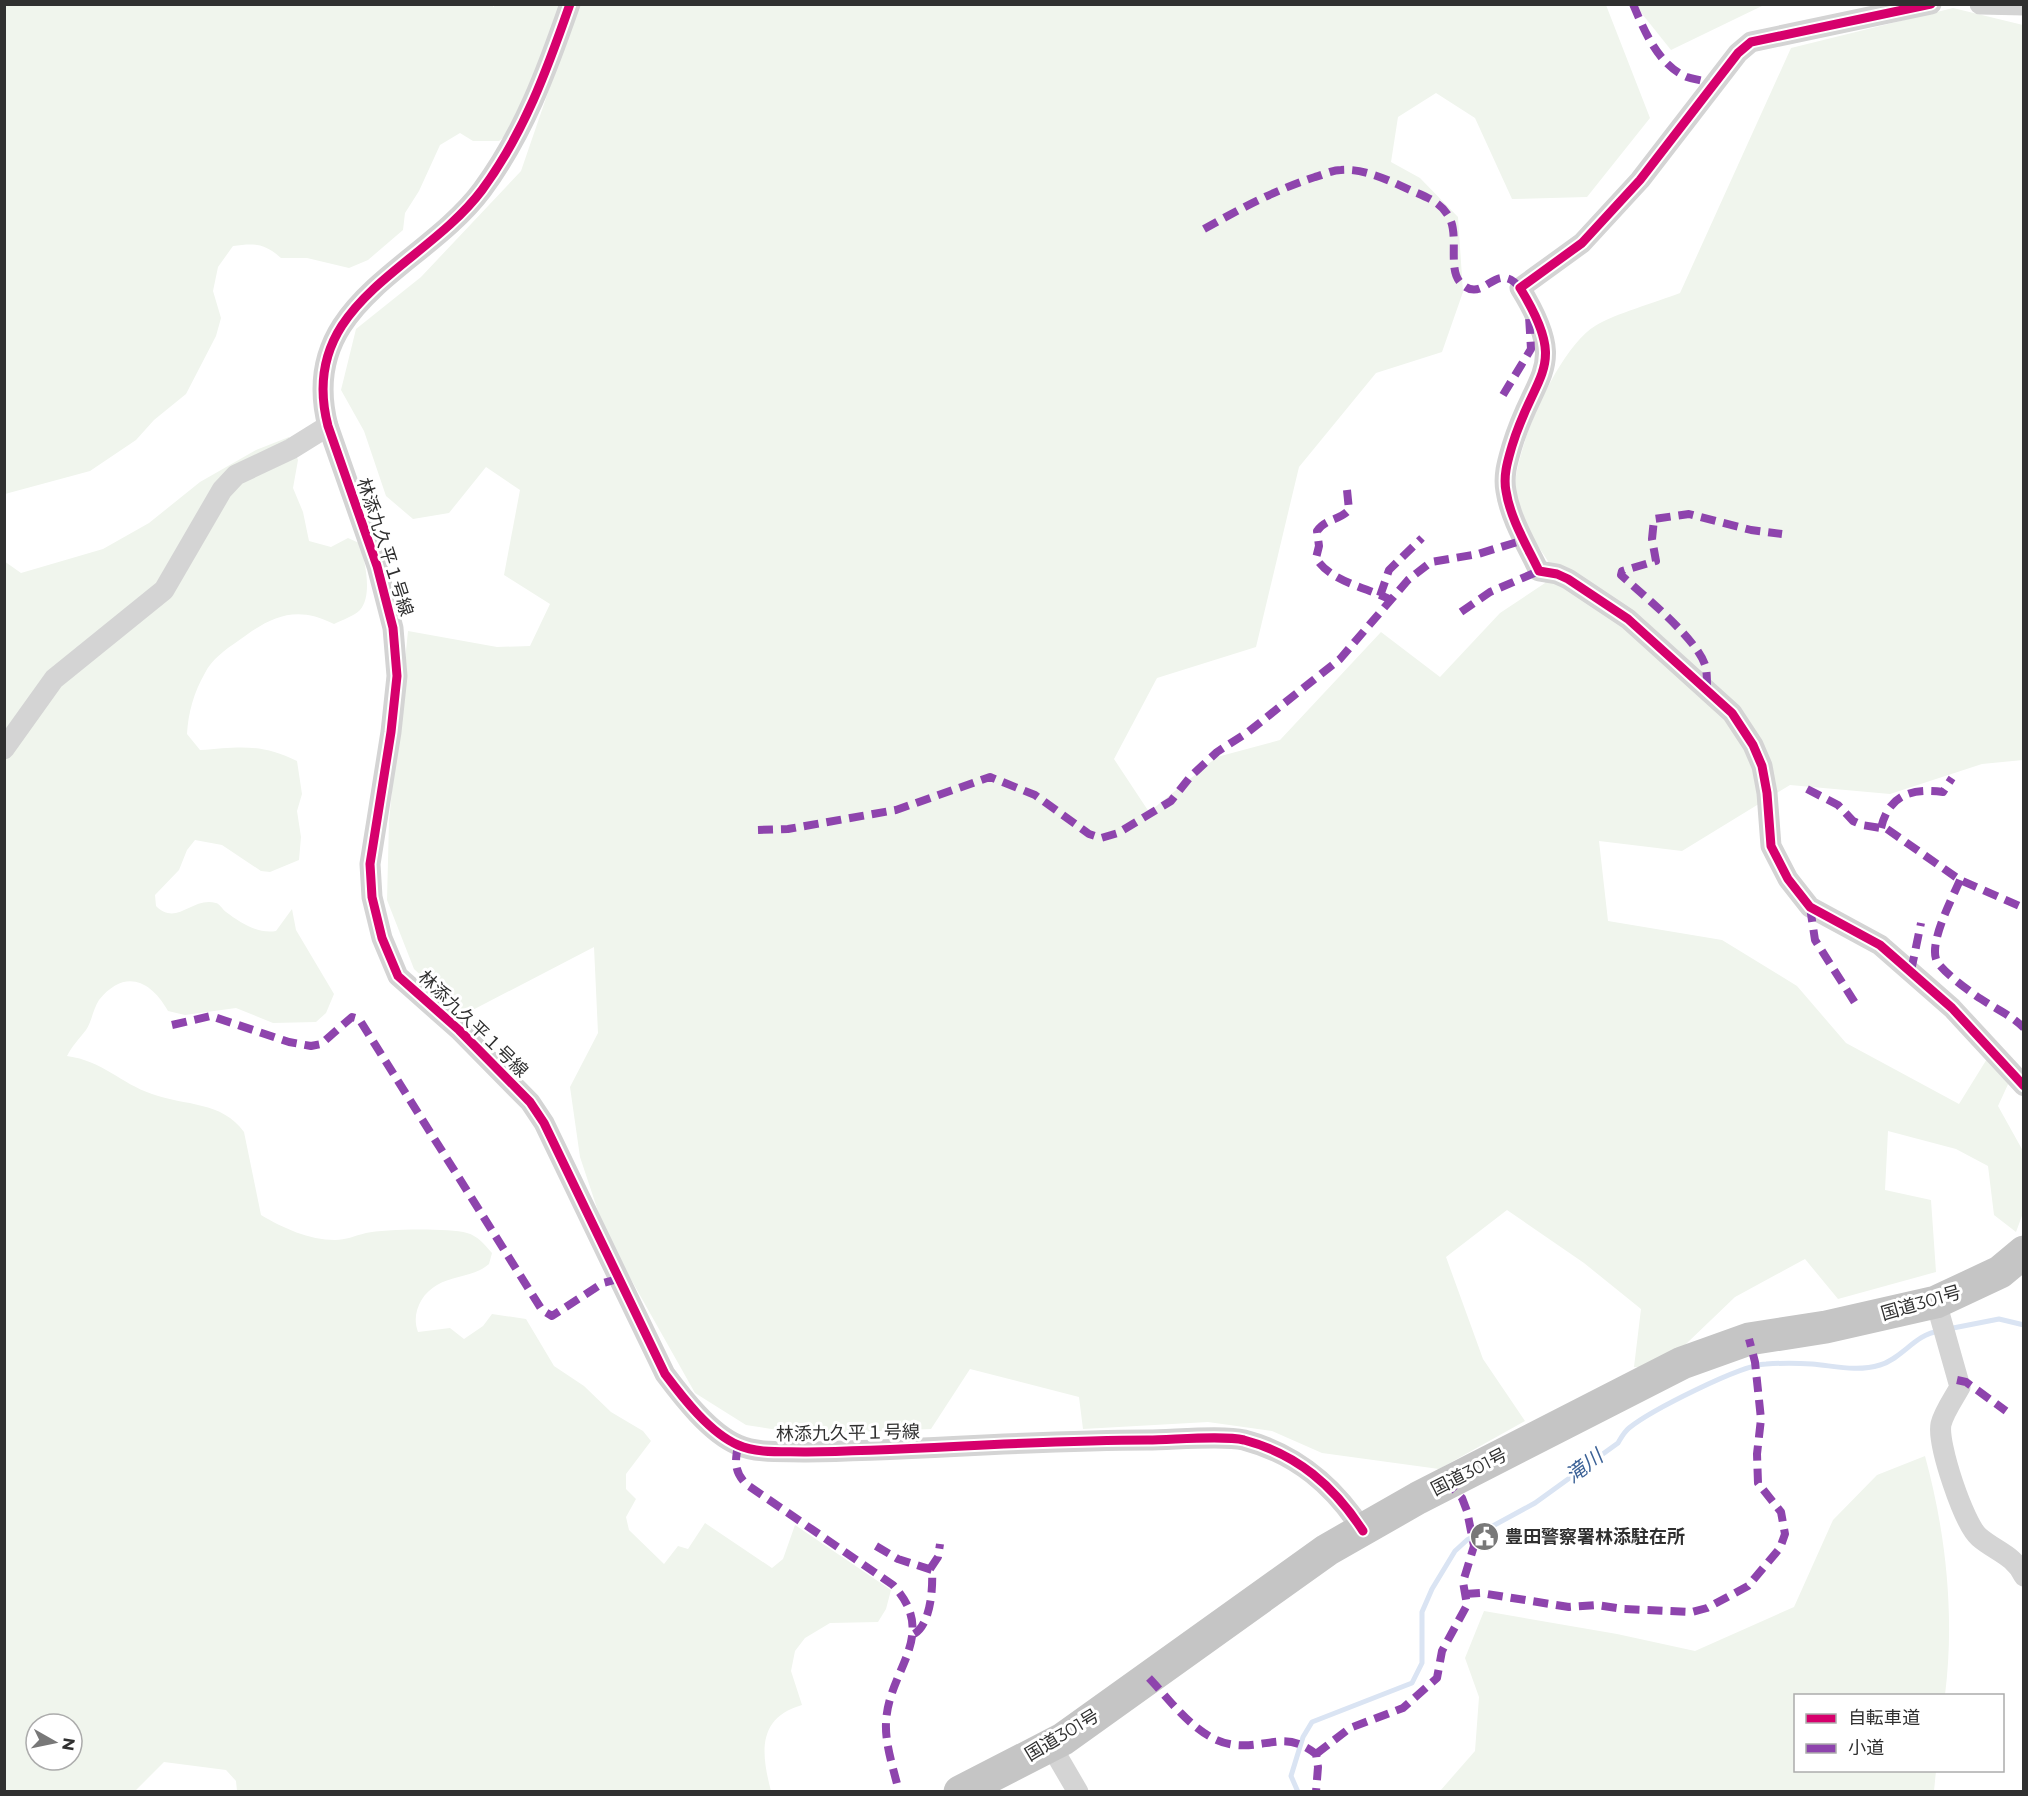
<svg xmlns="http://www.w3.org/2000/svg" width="2028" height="1796" font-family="Montserrat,'Noto Sans JP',sans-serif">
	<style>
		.green { fill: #f0f5ed; fill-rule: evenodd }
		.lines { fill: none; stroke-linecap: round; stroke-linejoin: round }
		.stream { stroke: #dae4f3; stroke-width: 5 }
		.minor { stroke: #d4d4d4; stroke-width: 21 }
		.trunk { stroke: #c5c5c5; stroke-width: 33 }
		.quiet { stroke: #8e44ad; stroke-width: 8; stroke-dasharray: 15 8; stroke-linecap: butt }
		.cycleway-casing { stroke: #fff; stroke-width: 13 }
		.cycleway { stroke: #d6006c; stroke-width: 9 }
		.labels { text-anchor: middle; stroke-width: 6; stroke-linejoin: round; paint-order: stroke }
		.street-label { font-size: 18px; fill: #303030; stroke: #fff }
		.poi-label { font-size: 18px; font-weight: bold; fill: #303030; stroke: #fff; text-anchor: start }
		.water-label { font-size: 20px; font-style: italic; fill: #3b6196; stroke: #fff }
	</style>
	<rect width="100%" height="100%" fill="#fff"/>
	<g class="green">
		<path d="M493,4v3l4,-3 64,1 -50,127 -12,9h-26l-13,-8 -20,12 -21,46 -14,22 -2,17 -35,30 -19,8 -42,-10h-26c-17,-15 -27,-15 -48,-12l-15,21 -5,24 8,27 -5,18 -30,58 -32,26 -18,20 -46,31 -85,23v-489z"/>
		<path d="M578,5h1028l44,113 -63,79 -75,2 -37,-81 -39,-25 -38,24 -7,45 29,16 38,39 5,75 -21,60 -66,21 -77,94 -43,180 -99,31 -43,81 35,53 68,-55 63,-17 101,-108 59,45 60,-64 45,-30 4,-20c-9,-15 -32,-44 -34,-59 -7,-44 42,-155 80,-178 19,-12 62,-24 85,-33l111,-245 162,-40 70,17v735l-41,4 -92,30 -100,-9 -108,66 -83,-10 9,80 114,19 75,46 49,57 113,61 31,-50 20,26 -12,26 25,45v62l-7,19 -22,-17 -6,-49 -32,-17 -68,-18 -3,59 46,10 5,72 -98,27 -33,-40 -70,38 -73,70h-28l7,-58 -57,-46 -77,-53 -61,47 37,102 42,62 -86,48 -117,-16 -50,-22 -64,-9 -125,7 -4,-32 -109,-28 -39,60 -128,5 -57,-9 -51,-32 -89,-158 -26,-78 -10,-70 28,-54 -4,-86 -131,68 -49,-46 -27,-69 2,-79 19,-190 89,16 33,-1 20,-42 -46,-29 16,-85 -34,-23 -37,46 -36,6 -27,-23 -22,-65 -23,-41 15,-61 65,-52 100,-106z"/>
		<polygon points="1635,5 1764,5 1671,50"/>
		<path d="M289,437l9,23 -5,28 10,24 6,29 22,6 17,-9 11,5c6,16 14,53 1,67 -6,6 -18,10 -26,14 -39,-20 -64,-7 -96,17 -12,8 -27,19 -33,32 -11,19 -17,40 -18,61l13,16c39,-3 61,-7 97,11l5,33 -5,17 4,26 -2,23 -29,12 -9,-1 -39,-26 -27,-5 -8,10 -8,20 -24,25 1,11c21,21 36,-10 60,-3 4,1 6,6 10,9 15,11 31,22 50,19l16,-22 4,21 38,64 -8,19 -10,9 -43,1 -37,-15 -51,7 -17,-4c-18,-32 -44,-42 -69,-11 -6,9 -7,21 -13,30 -7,9 -14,16 -19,26 36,5 53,27 85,38 33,12 70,7 92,38l17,83c22,13 48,25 74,25 11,0 19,-4 31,-7 19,-4 82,-5 101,0 11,3 17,11 25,20l-3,11c-15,13 -35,11 -52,21 -16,9 -26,29 -19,47l32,-4 14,11 19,-13 9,-12 34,5 28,47 30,20 27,26 32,19 8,10 -25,33v15l10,10 -10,18 3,13 35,34 14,-18 10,3 17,-26 67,45 11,-9 12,-34 96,65 -5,19 -8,13 -48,1 -25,15 -10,13 -4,20 11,34c-45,13 -41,48 -31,86h-534l-1,-10 -10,-11 -62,-8 -29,29h-130l-1,-1230 17,12 82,-24 46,-26 51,-41 56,-32zM36,1724h36v36h-36z"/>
		<path d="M1925,1456c21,77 30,160 20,239l-149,1v74l140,1 -2,20h-494l35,-40 4,-54 -14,-39 19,-47 133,23 78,17 99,-44 39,-87 44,-45z"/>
	</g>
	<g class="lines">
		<g class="stream">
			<polyline points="1948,1329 1999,1319 2024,1325"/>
			<path d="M1298,1792l-7,-16 12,-39 9,-15 100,-39 10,-20v-51l10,-23 23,-38 12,-11 68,-37 83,-60c3,-5 6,-11 11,-15 21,-17 111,-63 137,-64 15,-1 31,-1 46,0 23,2 45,8 68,1 23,-7 34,-30 59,-34"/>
		</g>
		<g class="minor">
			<path d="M570,4c-23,66 -46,129 -88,186 -59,79 -186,113 -154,236l49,140 16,62 4,48 -6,56 -21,132 2,33 10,41 16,38 61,54 71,72 14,21 121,251c18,24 45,59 73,71 20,9 48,6 69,7 114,-2 227,-12 341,-12 24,0 75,-5 96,0 53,14 90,46 119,91"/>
			<path d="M1931,4l-180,38 -13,11 -98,127 -58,63 -62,45c50,81 15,82 -8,158 -4,14 -9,29 -6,45 4,27 21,55 33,80l18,3 11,5 60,40 104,94 21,32 9,21 5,27 4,53 17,33 22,28 70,38 72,63 72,78"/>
			<polyline points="1980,4 2024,5"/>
			<polyline points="4,749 54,679 164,590 222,490 236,475 291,449 328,426"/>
			<path d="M1936,1302l24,85c-6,11 -16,25 -19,37 -4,20 23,100 38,113 16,14 35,18 45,39"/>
			<polyline points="1050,1744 1078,1792"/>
		</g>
		<polyline class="trunk" points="960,1792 1063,1739 1327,1550 1418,1498 1682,1363 1749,1339 1826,1327 1936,1302 2000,1272 2024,1252"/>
		<g class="quiet">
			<path d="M1633,4c11,26 25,61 54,73 9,3 19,3 27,9"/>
			<path d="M1204,229c36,-20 71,-39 111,-52 8,-2 17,-7 26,-7 23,-2 49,11 69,20 16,7 32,12 40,29 9,19 -3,53 12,65 22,21 34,-26 58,4"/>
			<polyline points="1503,395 1531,349 1529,316"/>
			<path d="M1347,490l2,20c-10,11 -23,8 -32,21l2,15 -3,12c14,24 53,30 75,42"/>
			<polyline points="1380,596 1389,570 1422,538"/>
			<polyline points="1461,612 1490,592 1539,571"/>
			<path d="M1707,687c0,-6 0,-12 -1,-19 -6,-27 -63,-73 -85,-93l1,-4 34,-10 -4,-22 2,-20 35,-5 62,16 31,4"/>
			<polyline points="1807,789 1838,805 1853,821 1862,825 1887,829 1960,880 2024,908"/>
			<path d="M1881,828c8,-34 32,-40 62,-36l9,-14"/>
			<polyline points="758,830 788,829 896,810 990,777 1035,795 1089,834 1101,838 1118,833 1171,801 1191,776 1217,752 1248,732 1340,659 1408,580 1431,562 1478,554 1524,540"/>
			<path d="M1960,880c-7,17 -34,67 -22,83 8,11 32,29 43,36 15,10 30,16 43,29"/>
			<polyline points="1810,907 1815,940 1857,1006"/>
			<polyline points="1911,971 1921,923"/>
			<polyline points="172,1025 211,1016 289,1042 311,1046 321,1044 352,1017 359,1019 542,1310 552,1316 603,1283 618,1279"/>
			<polyline points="1957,1380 1966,1382 2006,1411"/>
			<path d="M738,1445c-3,17 -4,26 8,39l147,101c47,51 -5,84 -7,138 -1,22 8,47 13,69"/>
			<path d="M876,1546l22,13 34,11c1,18 -1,54 -18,64"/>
			<polyline points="930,1569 938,1557 940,1544"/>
			<polyline points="1465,1594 1481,1593 1569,1607 1596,1605 1624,1609 1692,1612 1707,1608 1748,1586 1780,1548 1785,1534 1781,1512 1758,1483 1757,1454 1761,1419 1755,1362 1749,1339"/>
			<path d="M1149,1678c23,24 50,64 87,67 33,3 49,-15 80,9l2,13 -2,25"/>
			<polyline points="1316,1754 1350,1728 1403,1708 1437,1678 1442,1651 1467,1605 1463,1582 1474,1546 1467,1511 1462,1498 1448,1483"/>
		</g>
		<defs>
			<g id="cycleway">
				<path d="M570,4c-23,66 -46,129 -88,186 -59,79 -186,113 -154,236l49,140 16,62 4,48 -6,56 -21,132 2,33 10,41 16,38 61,54 71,72 14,21 121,251c18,24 45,59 73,71 20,9 48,6 69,7 114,-2 227,-12 341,-12 24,0 75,-5 96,0 53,14 90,46 119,91"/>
				<path d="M1931,4l-180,38 -13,11 -98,127 -58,63 -62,45c50,81 15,82 -8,158 -4,14 -9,29 -6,45 4,27 21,55 33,80l18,3 11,5 60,40 104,94 21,32 9,21 5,27 4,53 17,33 22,28 70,38 72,63 72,78"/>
			</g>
		</defs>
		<use href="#cycleway" class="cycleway-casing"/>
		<use href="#cycleway" class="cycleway"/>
	</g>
	<defs>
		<symbol id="civic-disc" viewBox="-11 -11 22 22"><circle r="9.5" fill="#787878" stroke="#fff"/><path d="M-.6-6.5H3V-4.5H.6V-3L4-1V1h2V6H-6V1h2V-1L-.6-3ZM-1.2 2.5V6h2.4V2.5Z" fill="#fff"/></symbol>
	</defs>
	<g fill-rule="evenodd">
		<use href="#civic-disc" x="1468" y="1520" width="33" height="33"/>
	</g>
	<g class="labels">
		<g class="street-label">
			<text transform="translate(385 547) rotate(72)" y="6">林添九久平１号線</text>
			<text transform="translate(473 1024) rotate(44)" y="6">林添九久平１号線</text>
			<text transform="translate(1921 1303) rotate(-16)" y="6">国道301号</text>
			<text transform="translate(848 1433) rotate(-1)" y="6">林添九久平１号線</text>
			<text transform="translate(1469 1472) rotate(-27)" y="6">国道301号</text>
			<text transform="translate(1062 1735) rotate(-31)" y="6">国道301号</text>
		</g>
		<g class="poi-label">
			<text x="1505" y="1543">豊田警察署林添駐在所</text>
		</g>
		<g class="water-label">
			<text transform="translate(1584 1466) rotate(-37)" y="7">滝川</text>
		</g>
	</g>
	<rect width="2028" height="1796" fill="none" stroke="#303030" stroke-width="12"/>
	<rect x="1794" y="1694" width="210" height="78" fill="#ffffff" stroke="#acacac" stroke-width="1.5"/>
	<rect x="1806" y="1714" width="30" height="9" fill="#d6006c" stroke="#acacac" stroke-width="1.5"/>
	<text x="1848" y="1724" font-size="18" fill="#303030">自転車道</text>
	<rect x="1806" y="1744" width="30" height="9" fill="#8e44ad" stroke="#acacac" stroke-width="1.5"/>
	<text x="1848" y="1754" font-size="18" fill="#303030">小道</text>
	<g transform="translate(54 1742) rotate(99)"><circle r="28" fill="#ffffff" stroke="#acacac" stroke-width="1.5"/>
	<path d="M0-4.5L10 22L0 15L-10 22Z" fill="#787878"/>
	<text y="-9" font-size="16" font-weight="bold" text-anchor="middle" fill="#303030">N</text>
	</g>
</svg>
